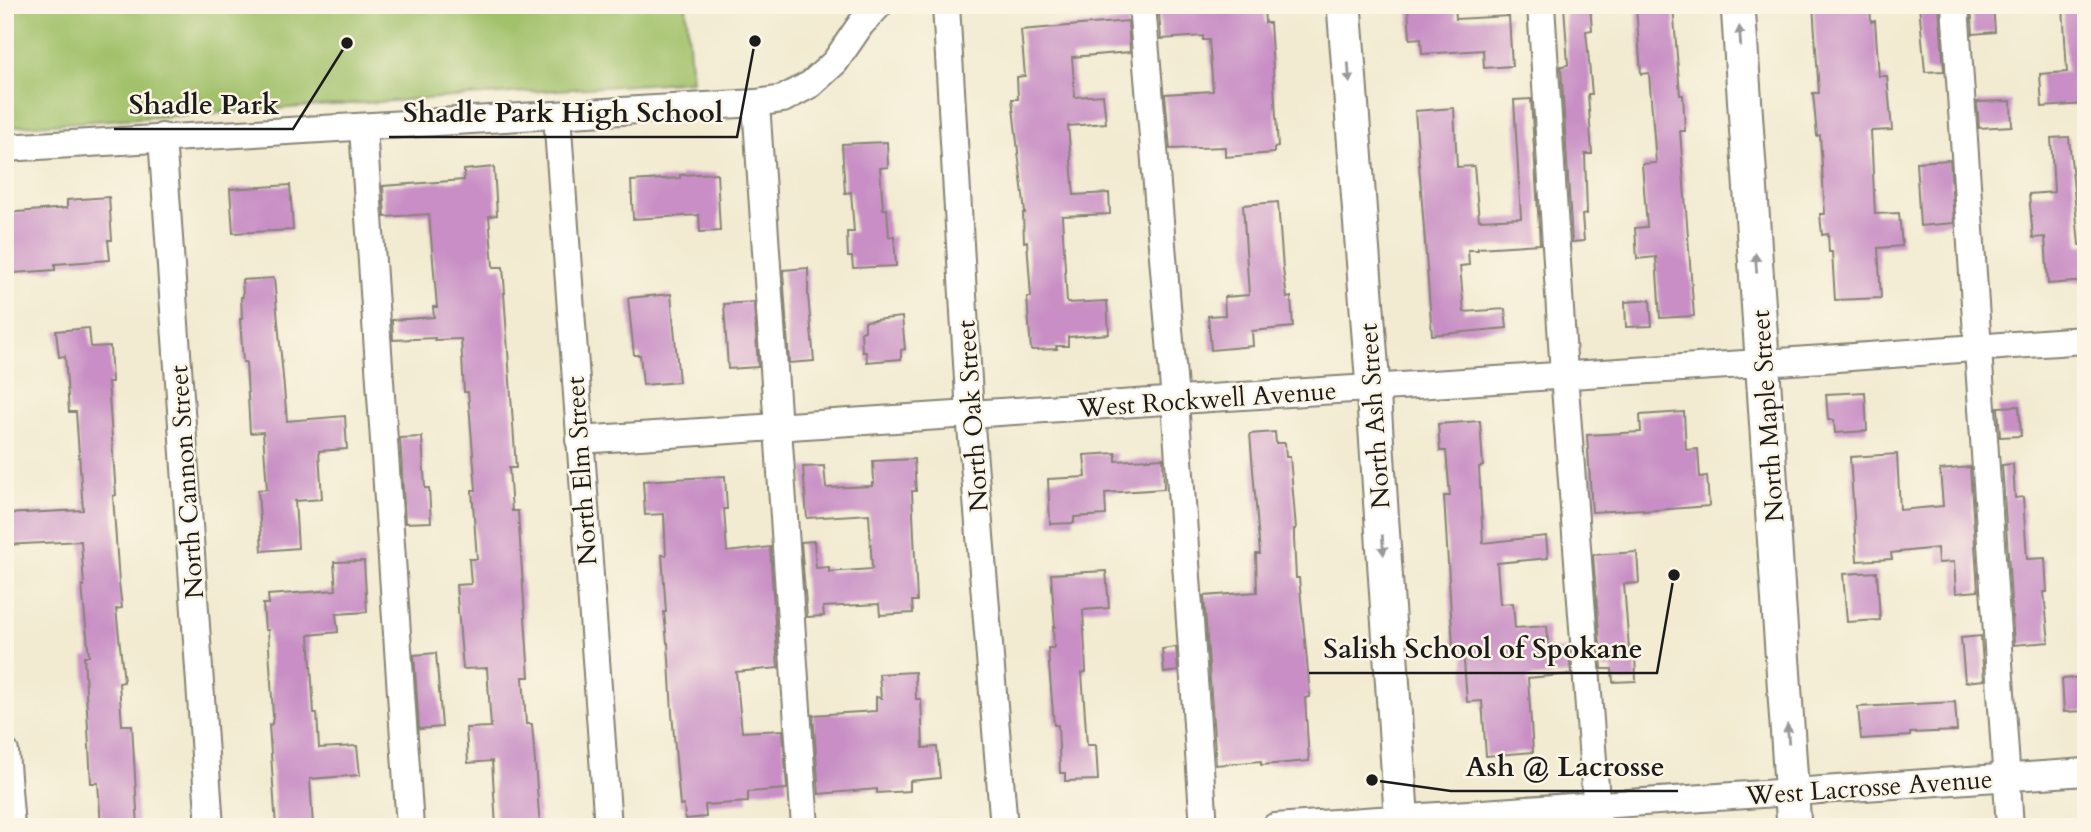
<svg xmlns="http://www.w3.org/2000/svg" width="2091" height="832" font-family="Cardo,serif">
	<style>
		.green { fill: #a1c16a; stroke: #5e6e43; stroke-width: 2 }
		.building { fill: #c88ec5 }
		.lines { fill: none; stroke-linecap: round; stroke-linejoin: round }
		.minor-casing { stroke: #878476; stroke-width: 30 }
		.major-casing { stroke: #878476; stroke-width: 37 }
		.minor { stroke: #fff; stroke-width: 26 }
		.major { stroke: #fff; stroke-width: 33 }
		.oneway { fill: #999 }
		.labels { text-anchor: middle; stroke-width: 5; stroke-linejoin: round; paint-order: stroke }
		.street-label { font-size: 26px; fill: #1c1c1c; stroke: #fcf5e5 }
		.leader { fill: none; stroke: #1c1c1c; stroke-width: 2.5 }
		.callout-dot { fill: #1c1c1c; stroke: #fcf5e5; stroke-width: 2.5 }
		.callout-label { font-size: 28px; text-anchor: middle; font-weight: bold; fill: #1c1c1c; stroke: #fcf5e5; stroke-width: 5; stroke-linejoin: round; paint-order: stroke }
	</style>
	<rect width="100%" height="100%" fill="#fcf5e5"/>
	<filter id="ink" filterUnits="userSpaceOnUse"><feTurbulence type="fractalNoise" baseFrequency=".0143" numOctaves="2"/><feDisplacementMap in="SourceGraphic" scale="14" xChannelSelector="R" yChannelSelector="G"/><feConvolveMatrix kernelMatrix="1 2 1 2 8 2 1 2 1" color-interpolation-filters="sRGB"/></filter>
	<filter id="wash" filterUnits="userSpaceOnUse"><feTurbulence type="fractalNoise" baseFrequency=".00686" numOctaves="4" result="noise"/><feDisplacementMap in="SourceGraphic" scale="28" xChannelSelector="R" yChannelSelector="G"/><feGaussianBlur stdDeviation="1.57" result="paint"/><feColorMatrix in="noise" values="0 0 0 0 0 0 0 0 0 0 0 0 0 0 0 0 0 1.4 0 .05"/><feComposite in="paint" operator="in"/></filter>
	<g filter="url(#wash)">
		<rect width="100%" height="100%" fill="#f2ebd1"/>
		<polygon class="green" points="5,5 686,5 692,81 5,127"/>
		<g id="blocks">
			<g class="building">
				<polygon points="1455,5 1456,19 1509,16 1512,66 1484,68 1483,50 1422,54 1421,38 1410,39 1408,6"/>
				<polygon points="1564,5 1590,5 1592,30 1586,31 1592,94 1588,94 1592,154 1585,154 1587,214 1582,215 1584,241 1572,242 1561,66 1568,65"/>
				<polygon points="1636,5 1673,5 1680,95 1683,95 1685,131 1680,131 1694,316 1660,318 1656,257 1637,259 1635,228 1647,227 1642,164 1656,163 1649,73 1641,74"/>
				<polygon points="1813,5 1870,5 1871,22 1875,21 1879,76 1887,76 1892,130 1871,131 1875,214 1899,213 1902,246 1878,248 1881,298 1835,300 1832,252 1829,252 1828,234 1822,235 1820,214 1825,214 1820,135 1817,136 1813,93 1819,93"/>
				<polygon points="1919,5 1939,5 1944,71 1925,72"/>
				<polygon points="1971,5 1993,5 1995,32 1973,34"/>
				<polygon points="2086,5 2086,104 2042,107 2040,74 2067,72 2063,6"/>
				<polygon points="1264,6 1265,23 1270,23 1278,147 1274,148 1274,153 1225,157 1225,147 1170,149 1165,94 1213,91 1209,40 1203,40 1203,36 1161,39 1159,13"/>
				<polygon points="1128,21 1130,52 1072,57 1075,97 1103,95 1106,123 1068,126 1074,195 1109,193 1110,214 1062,216 1067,303 1107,301 1109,334 1068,337 1068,346 1056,346 1057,349 1031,350 1027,297 1031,297 1027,241 1024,242 1023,213 1025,213 1012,99 1018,99 1017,77 1025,76 1021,30"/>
				<polygon points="1531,99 1540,244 1478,248 1478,250 1468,250 1469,265 1460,266 1464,312 1505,309 1507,328 1432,335 1415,111 1454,108 1457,167 1474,166 1479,220 1521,218 1514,100"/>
				<polygon points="2011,101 2012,126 1979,128 1977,102"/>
				<polygon points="2069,137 2079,245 2086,245 2086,281 2048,284 2045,237 2033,238 2029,194 2054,192 2051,138"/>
				<polygon points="887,142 888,167 880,168 883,209 887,209 889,237 894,236 896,266 853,268 852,257 848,257 847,232 854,232 851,192 845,193 842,144"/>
				<polygon points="1950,160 1954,223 1920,226 1916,162"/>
				<polygon points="494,167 497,215 489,216 493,267 503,267 505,293 504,293 516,468 509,468 512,511 518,511 529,677 523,677 526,724 532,724 540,827 496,827 492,761 468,763 466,728 491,727 487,668 463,669 456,585 471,584 469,559 477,559 472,490 476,490 468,392 464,392 461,339 435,340 435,338 393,340 392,320 434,317 433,307 437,307 429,214 385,217 383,186 464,180 464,170"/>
				<polygon points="717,173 720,231 700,232 699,215 633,219 631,181 680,178 680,175"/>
				<polygon points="290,185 293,230 233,233 230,189"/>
				<polygon points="109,197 112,240 108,240 110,260 55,264 55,270 14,273 14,266 5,267 5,213 67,208 67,200"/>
				<polygon points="1278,202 1283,269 1287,298 1291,297 1293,327 1252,331 1253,346 1211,350 1208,316 1225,315 1224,297 1249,295 1243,205"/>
				<polygon points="808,268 808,295 814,361 789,363 783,270"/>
				<polygon points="274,278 287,421 345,416 347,449 319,451 322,499 295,501 298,548 262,551 258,490 267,489 263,432 250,433 246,362 243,362 240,319 242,319 241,297 243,297 242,280"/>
				<polygon points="671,294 679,382 643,385 640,355 634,355 628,298"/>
				<polygon points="1650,300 1652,326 1626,327 1625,302"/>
				<polygon points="754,302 758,367 728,369 724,304"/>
				<polygon points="902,317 905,349 901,350 901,359 867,362 866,352 862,352 861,332 865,331 865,321"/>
				<polygon points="89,328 91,347 110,346 112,382 108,382 116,495 113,496 119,583 122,608 116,609 124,682 119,683 122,725 132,725 138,827 101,827 98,783 91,783 84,656 89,656 82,586 84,586 81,541 5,545 5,514 83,510 76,412 69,412 65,356 59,357 56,331"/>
				<polygon points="1865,392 1867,431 1835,433 1834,420 1828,420 1826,394"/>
				<polygon points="2019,406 2021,436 2000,437 1998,407"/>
				<polygon points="1684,412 1686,450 1698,449 1700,477 1707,476 1709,506 1643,511 1643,509 1592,512 1587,435 1641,432 1640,415"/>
				<polygon points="1480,421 1483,466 1479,467 1483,543 1546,536 1548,558 1497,563 1500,604 1513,603 1515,628 1547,626 1549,650 1569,649 1571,674 1528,678 1533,752 1486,756 1482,701 1467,702 1463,647 1453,647 1444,496 1450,496 1446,451 1440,451 1438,424"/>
				<polygon points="1275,432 1276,443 1285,443 1286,457 1290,457 1296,529 1294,529 1294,539 1296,578 1299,578 1308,672 1310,697 1305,698 1309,761 1261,765 1261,761 1216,765 1204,596 1257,592 1256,554 1260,554 1250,434"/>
				<polygon points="422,437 425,488 429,488 431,522 405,523 400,438"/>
				<polygon points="1116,453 1116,461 1163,458 1164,489 1105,493 1106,515 1074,517 1074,523 1050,524 1048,479 1086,477 1084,455"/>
				<polygon points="1897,454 1900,510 1943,506 1940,470 1970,467 1978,591 1956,593 1954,562 1938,563 1937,548 1891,553 1892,559 1857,561 1850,457"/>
				<polygon points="914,459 916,491 912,491 917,601 912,601 913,613 880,615 879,604 823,607 824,616 807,617 801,542 814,541 816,568 829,567 829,572 872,569 869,514 807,518 803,467 824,466 826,488 872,486 872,483 874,483 873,461"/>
				<polygon points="2013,464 2015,498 2023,497 2027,559 2045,558 2047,592 2044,592 2049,642 2014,645 2002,465"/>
				<polygon points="725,476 727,509 724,509 727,552 770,547 778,668 736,672 742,732 783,730 787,789 748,792 748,802 705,805 706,817 685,819 684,805 680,806 672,713 668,643 667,643 664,612 666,612 662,555 666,555 664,514 645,515 643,481"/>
				<polygon points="1637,552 1639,583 1624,584 1629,649 1635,649 1636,681 1613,682 1612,669 1602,669 1593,555"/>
				<polygon points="364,561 367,612 336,614 338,632 309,635 314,713 317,713 319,748 357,746 360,775 310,779 313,825 276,827 269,725 272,724 273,716 268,630 265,630 263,604 269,604 268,595 336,590 334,562"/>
				<polygon points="1106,571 1109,608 1083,610 1086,672 1082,673 1087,745 1096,745 1098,780 1065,781 1065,773 1060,773 1058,725 1054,725 1049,665 1048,648 1054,648 1053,627 1055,627 1051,574"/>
				<polygon points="1877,572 1880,620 1847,622 1843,574"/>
				<polygon points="1981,636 1984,680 1965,682 1961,638"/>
				<polygon points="1176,647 1178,671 1164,673 1162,649"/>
				<polygon points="436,653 442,727 419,729 414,655"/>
				<polygon points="915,672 916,699 921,699 923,748 937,747 940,778 910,781 910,791 877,793 877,789 819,794 813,715 876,711 876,697 881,698 879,674"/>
				<polygon points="2086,677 2086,711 2064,712 2062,679"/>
				<polygon points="1955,702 1957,731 1910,733 1910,736 1861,739 1858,707"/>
			</g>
		</g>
	</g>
	<g filter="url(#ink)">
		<use href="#blocks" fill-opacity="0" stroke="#878476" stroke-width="2"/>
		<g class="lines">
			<defs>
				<g id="minor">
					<polyline points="946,5 970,414 1004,827"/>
					<polyline points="1142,5 1175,401 1204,827"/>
					<polyline points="1541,5 1564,374 1598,827"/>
					<polyline points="1955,5 2010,827"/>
					<polyline points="756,103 805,827"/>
					<polyline points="557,115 608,827"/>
					<polyline points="363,128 410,827"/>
					<polyline points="162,137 210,827"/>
					<polyline points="5,148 756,103 783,99 811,84 835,62 861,24 879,5"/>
					<path d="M579,440c394,-26 787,-53 1181,-77 109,-6 217,-16 326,-23"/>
					<polyline points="5,752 11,827"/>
					<polyline points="1275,827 2086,772"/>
				</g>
				<g id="major">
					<polyline points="1344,5 1373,388 1402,827"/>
					<polyline points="1738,5 1794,827"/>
				</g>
			</defs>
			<use href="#minor" class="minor-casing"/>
			<use href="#major" class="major-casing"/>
			<use href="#minor" class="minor"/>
			<use href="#major" class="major"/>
		</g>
		<defs><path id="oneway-solid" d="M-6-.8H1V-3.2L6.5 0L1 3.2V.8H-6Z" transform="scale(1.75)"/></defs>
		<g class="oneway">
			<use href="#oneway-solid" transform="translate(1740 36) rotate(-94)"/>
			<use href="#oneway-solid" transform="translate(1349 73) rotate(86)"/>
			<use href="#oneway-solid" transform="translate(1756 263) rotate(-94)"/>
			<use href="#oneway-solid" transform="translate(1383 545) rotate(86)"/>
			<use href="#oneway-solid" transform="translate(1788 734) rotate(-94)"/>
		</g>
	</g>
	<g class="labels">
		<g class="street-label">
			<text transform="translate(1207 399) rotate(-4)" y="9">West Rockwell Avenue</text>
			<text transform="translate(972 416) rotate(-94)" y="9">North Oak Street</text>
			<text transform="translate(1374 416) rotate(-94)" y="9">North Ash Street</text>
			<text transform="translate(1767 416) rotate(-94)" y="9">North Maple Street</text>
			<text transform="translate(581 471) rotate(-94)" y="9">North Elm Street</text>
			<text transform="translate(186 482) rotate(-94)" y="9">North Cannon Street</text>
			<text transform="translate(1869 787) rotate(-4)" y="9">West Lacrosse Avenue</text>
		</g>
	</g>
	<path class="leader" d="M347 43L293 129H114M755 41L737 137H389M1674 575L1657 673H1309M1372 780L1451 791H1678"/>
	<g class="callout-dot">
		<circle cx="347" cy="43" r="7"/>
		<circle cx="755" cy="41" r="7"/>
		<circle cx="1674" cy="575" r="7"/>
		<circle cx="1372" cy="780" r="7"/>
	</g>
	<g class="callout-label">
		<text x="204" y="114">Shadle Park</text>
		<text x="563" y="122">Shadle Park High School</text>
		<text x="1483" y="658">Salish School of Spokane</text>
		<text x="1565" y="776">Ash @ Lacrosse</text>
	</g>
	<rect width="2091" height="832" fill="none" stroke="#fcf5e5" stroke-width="28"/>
</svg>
